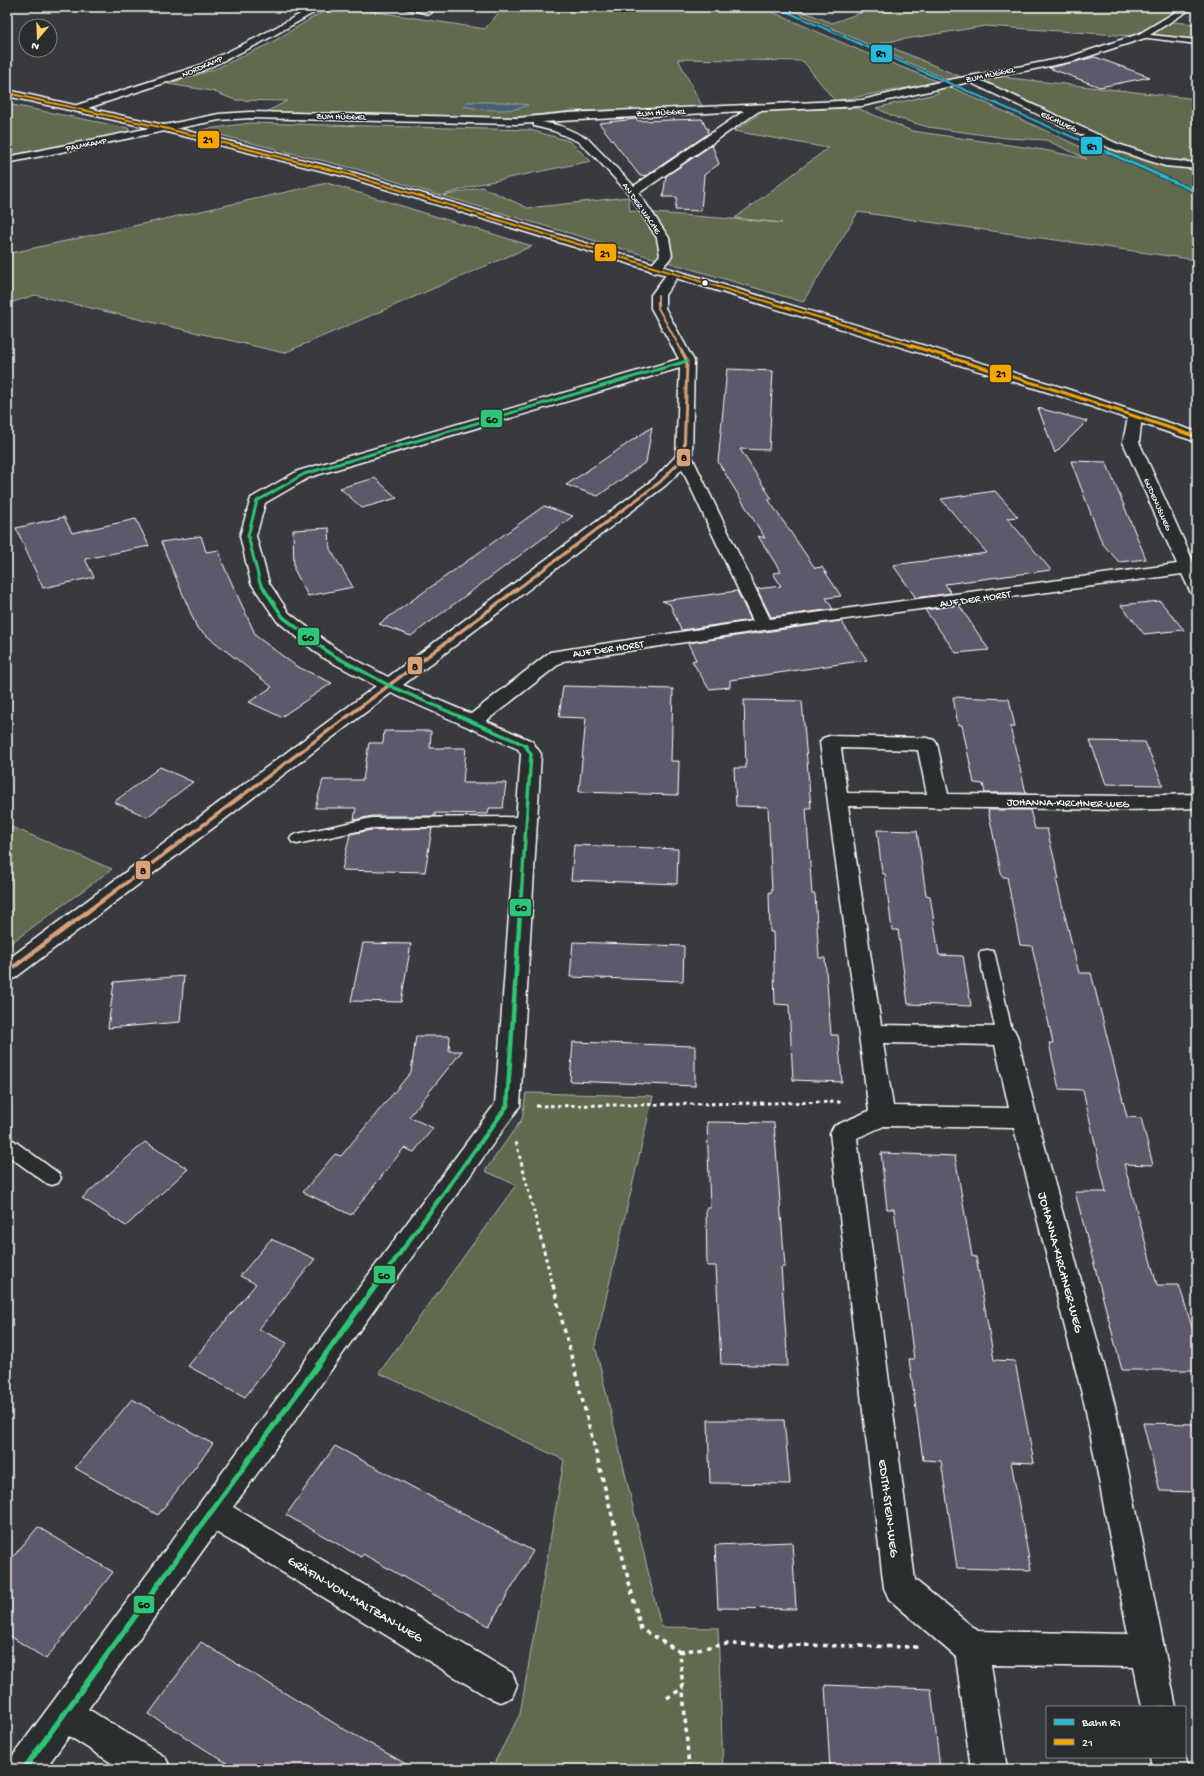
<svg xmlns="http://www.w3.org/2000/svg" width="1204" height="1776" font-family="'Gochi Hand',sans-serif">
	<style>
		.green { fill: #5f6a50; stroke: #afb4a8 }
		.water { fill: #49616d; stroke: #92a0a7 }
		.building { fill: #5d596b; stroke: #fff }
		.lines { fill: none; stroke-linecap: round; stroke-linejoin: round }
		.service-casing { stroke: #fff; stroke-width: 3 }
		.minor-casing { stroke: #fff; stroke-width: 3 }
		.tertiary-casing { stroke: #fff; stroke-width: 3 }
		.path-far1 { stroke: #fff; stroke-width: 3; stroke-dasharray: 3.5 3.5; stroke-linecap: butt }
		.path { stroke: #fff; stroke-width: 3.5; stroke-dasharray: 4.5 4.5; stroke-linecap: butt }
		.service { fill: #2a2d2e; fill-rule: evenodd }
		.minor { fill: #2a2d2e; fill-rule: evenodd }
		.tertiary { fill: #2a2d2e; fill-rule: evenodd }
		.bus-1-far1-casing { stroke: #2a2d2e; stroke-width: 3.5 }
		.bus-1-casing { stroke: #2a2d2e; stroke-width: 5 }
		.bus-2-far3-casing { stroke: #2a2d2e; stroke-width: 3.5 }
		.bus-2-far2-casing { stroke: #2a2d2e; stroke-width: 5 }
		.bus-2-far1-casing { stroke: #2a2d2e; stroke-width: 6 }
		.bus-2-casing { stroke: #2a2d2e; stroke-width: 8 }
		.bus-3-far3-casing { stroke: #2a2d2e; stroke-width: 5 }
		.bus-3-far2-casing { stroke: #2a2d2e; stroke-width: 6 }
		.bus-3-far1-casing { stroke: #2a2d2e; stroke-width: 8 }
		.bus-3-casing { stroke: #2a2d2e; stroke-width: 8 }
		.bus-1-far1 { stroke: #f7a600; stroke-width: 2 }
		.bus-1 { stroke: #f7a600; stroke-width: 3 }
		.bus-2-far3 { stroke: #d9a179; stroke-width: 2 }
		.bus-2-far2 { stroke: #d9a179; stroke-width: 3 }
		.bus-2-far1 { stroke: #d9a179; stroke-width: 3.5 }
		.bus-2 { stroke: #d9a179; stroke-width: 4.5 }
		.bus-3-far3 { stroke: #2dc577; stroke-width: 3 }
		.bus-3-far2 { stroke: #2dc577; stroke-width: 3.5 }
		.bus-3-far1 { stroke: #2dc577; stroke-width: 4.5 }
		.bus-3 { stroke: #2dc577; stroke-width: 5.5 }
		.rail-1-far1-casing { stroke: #2a2d2e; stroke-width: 3.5 }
		.rail-1-casing { stroke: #2a2d2e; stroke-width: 4.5 }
		.rail-1-far1 { stroke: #26bcdd; stroke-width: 2 }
		.rail-1 { stroke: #26bcdd; stroke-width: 3 }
		.bus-dot { fill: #fff; stroke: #2a2d2e; stroke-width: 1.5 }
		.labels { text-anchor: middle; stroke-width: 3; stroke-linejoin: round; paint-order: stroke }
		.far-street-label { font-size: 9px; fill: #fff; stroke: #2a2d2e }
		.street-label { font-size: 11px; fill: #fff; stroke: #2a2d2e }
		.near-street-label { font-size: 13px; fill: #fff; stroke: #2a2d2e }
		.line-badge { stroke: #2a2d2e; stroke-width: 1.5 }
		.pale-badge-label { font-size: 11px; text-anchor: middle; font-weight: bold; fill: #111 }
	</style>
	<rect width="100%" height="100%" fill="#393a40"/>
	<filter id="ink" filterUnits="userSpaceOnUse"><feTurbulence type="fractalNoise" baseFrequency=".025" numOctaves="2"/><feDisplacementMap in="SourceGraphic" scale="8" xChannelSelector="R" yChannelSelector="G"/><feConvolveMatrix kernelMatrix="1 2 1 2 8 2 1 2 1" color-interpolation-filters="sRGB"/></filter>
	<g filter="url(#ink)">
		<g class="green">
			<polygon points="330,7 346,7 485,29 502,9 493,7 761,7 861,51 939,82 835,101 803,61 678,59 703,108 572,111 516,117 266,112 287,101 235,100 212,91 168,84 215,69 269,44"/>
			<polygon points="784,7 792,7 832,23 877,7 1183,7 1160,23 1133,36 985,26 881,43 961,77 948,80"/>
			<polygon points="1172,22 1197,24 1197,41 1142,36"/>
			<polygon points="996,73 1010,78 1197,99 1197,260 858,212 803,302 443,196 482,187 528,208 628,197 630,211 782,223 735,218 828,148 734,131 764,111 857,108 912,131 1044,150 1087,159 1046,140 1006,138 928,127 897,118 876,108 939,93 934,89 949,86 1098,155 1114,147 971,79"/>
			<polygon points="7,104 128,128 130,133 7,157"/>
			<polygon points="250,123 530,130 569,141 591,161 479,184 441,196 360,170 200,130"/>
			<polygon points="327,183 532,246 284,353 35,295 7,304 7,254"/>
			<polygon points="7,825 112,869 7,946"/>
			<polygon points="526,1093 653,1096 595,1345 661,1627 718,1628 723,1769 491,1769 520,1714 564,1460 379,1373 516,1185 485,1171 522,1119"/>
		</g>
		<path class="water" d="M467,102h35l26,3c-15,8 -48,5 -65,1z"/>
		<g class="building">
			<polygon points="1095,57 1150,77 1100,87 1049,68"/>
			<polygon points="636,119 638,121 702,119 706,128 708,128 708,134 647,175 640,176 599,123"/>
			<polygon points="712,145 719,164 704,175 701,211 675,210 677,197 663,197 666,176"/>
			<polygon points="727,369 773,371 769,450 740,449 772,499 768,499 815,568 822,567 841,596 826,598 833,609 771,617 757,589 781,586 773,573 781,572 758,536 765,538 718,462"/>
			<polygon points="1038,408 1087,421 1055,453"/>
			<polygon points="652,427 646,462 598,496 566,485"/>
			<polygon points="1071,461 1106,462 1146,559 1119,562 1102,543"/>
			<polygon points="375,478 397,498 362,508 340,488"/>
			<polygon points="995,491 1018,517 1007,518 1051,570 945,584 951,593 916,598 893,565 987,553 941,499"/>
			<polygon points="544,506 573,516 411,636 379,624"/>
			<polygon points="64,517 72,533 136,519 149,546 85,559 94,577 43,588 16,528"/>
			<polygon points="329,528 330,549 353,587 308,596 294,569 293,530"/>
			<polygon points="201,536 206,552 219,550 223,564 256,636 296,666 332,683 281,717 249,702 272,687 197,628 161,542"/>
			<polygon points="737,591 751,620 681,630 670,604 662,601"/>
			<polygon points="1160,601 1184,630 1144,634 1121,605"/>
			<polygon points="959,605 989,650 956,653 925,610"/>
			<polygon points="841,621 867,660 730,680 730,687 709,689 692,661 696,660 688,643"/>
			<polygon points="563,686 673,689 671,761 679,761 678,795 579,792 586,718 559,717"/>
			<polygon points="953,697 1009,699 1015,727 1010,727 1026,793 985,793 983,784 974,783 962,725 958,725"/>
			<polygon points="744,700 802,701 811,808 806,808 812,894 815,894 819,958 825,958 831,1035 838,1035 842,1082 793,1080 789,1005 775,1004 773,932 770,932 769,892 772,892 768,807 736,806 734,768 746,768"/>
			<polygon points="384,731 431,731 430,748 466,748 463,783 506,783 503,808 489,808 488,814 435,813 435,816 372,816 354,820 356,808 315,808 323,780 363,780 369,743 383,743"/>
			<polygon points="1090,741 1145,742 1163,785 1106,784"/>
			<polygon points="160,767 193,782 147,817 114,802"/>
			<polygon points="988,810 1030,810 1035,829 1047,829 1059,879 1056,879 1079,973 1091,973 1127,1117 1141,1118 1153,1165 1124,1164 1157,1285 1179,1285 1197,1343 1197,1370 1122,1370 1075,1192 1106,1192 1083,1090 1059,1089 1049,1043 1053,1043 1032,946 1020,945 1007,877 1002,877"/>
			<polygon points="432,828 425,872 342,870 350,834 372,830"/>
			<polygon points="877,830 917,831 926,895 930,896 939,955 963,956 971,1006 908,1004 898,930 892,930 885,874 882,873"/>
			<polygon points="574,845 678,849 677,884 571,880"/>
			<polygon points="573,942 684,946 683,981 570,977"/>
			<polygon points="363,943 411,944 401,1002 351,1001"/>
			<polygon points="184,976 180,1022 108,1028 114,982"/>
			<polygon points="416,1036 450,1036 449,1051 462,1051 409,1117 433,1128 414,1152 404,1148 351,1215 303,1192 335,1154 341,1156 411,1072"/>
			<polygon points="573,1042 695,1046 695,1086 570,1081"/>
			<polygon points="707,1122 774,1123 785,1267 781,1267 788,1366 721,1364 716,1266 707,1266 706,1208 710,1208"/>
			<polygon points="145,1142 188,1169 126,1226 82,1198"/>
			<polygon points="881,1153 955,1156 972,1256 976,1257 994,1360 1015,1361 1034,1463 1011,1462 1031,1570 957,1568 941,1461 923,1460 909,1359 914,1359 894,1209 887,1209"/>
			<polygon points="271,1239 315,1259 259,1329 287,1343 245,1397 188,1366 256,1284 240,1276"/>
			<polygon points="132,1399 213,1444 158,1515 75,1468"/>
			<polygon points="708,1420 784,1420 790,1484 710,1483"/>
			<polygon points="1143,1423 1197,1424 1197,1492 1160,1491"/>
			<polygon points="335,1446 533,1551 489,1626 363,1554 361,1557 286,1515"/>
			<polygon points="38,1527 113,1572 46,1659 7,1634 7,1564"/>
			<polygon points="792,1542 796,1609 718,1608 715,1545"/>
			<polygon points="201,1642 342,1728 415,1769 236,1769 149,1714"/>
			<polygon points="825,1685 931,1689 940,1769 830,1769"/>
		</g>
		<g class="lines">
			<defs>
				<g id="service">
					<polygon points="399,7 412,7 432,12 429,14"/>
					<polygon points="1142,34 1197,40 1197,44 1140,37 1140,35"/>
					<polygon points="528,817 533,819 535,822 533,825 372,828 297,844 292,842 290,839 292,836 297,834 372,818"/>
					<polygon points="987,950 993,951 995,955 1013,1036 1011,1040 1005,1042 999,1040 997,1036 979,955 981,951"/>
					<polygon points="7,1138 13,1140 58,1173 61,1178 58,1183 52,1185 46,1183 7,1155"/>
				</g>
				<g id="minor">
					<polygon points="313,7 324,7 260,43 204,70 82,110 74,110 73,108 74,106 198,66 254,39"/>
					<path d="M1184,7h10l-49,31 -71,23 -94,19 138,64 48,16 31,3v6l-32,-3 -55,-18 -141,-66 -107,24 -103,5 -120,82 30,45 3,18 -13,16 -5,1 -6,-4 12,-14 -3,-17 -28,-44 -33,-36 -17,-16 -25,-11 -20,-5v-3l-16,1 -268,-6 -31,2 -212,43v-6l212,-43 31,-2 268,6 50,-5 294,-13 77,-18 130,-25 70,-23zM744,111l-110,75 -47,-48 -26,-12 -19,-4z"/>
					<path d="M673,271l6,4 -14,20v13l29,53 -2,96 78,162 407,-55 -54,-122 5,-25 2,-3h10l2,3 -3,25 58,128v24l-6,-1 -9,-19 -418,56 -201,31 -77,60 46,20 9,13 -21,352 -287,401 279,166 5,12 -5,12 -12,5 -12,-5 -272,-165 -128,177 77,48 6,12h-50l-52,-33 -24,33h-38l5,-12 483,-653 26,-350 -3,-5 -127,-56 -376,285 -8,2v-20l369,-274 -54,-29 -45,-36 -26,-38 -11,-47 11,-38 47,-27 381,-112 -28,-51v-13l17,-23zM680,368l-4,88 -22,23 -266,198 -52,-28 -47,-36 -20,-30 -13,-47 9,-33 45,-26zM682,469l71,152 -203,31 -79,62 -68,-29 263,-200z"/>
					<path d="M830,736l97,2 7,2 3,4 11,50 177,2 72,-2v14l-72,2 -277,-4 33,219 124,2 9,3 3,6 20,82 78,288 61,301h-34l-8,-40 -143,-2 16,104h-36l-15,-112 -67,-58 -5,-11 -54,-455 4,-7 35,-15 -49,-369 3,-4zM841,748l77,2 9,44 -80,-1zM883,1043l112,2 14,63 -116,-2zM884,1126l130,2 71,278 43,228 -150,-3 -63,-51 -58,-442z"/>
					<polygon points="1185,1756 1188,1769 1152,1769 1150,1757"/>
				</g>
				<polygon id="tertiary" points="7,90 164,125 351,172 1064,388 1197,432 1197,442 1054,394 343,176 163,131 7,96"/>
			</defs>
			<use href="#service" class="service-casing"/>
			<use href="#minor" class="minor-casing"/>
			<use href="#tertiary" class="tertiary-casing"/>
			<g class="path-far1">
				<polyline points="536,1106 843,1102"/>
				<polyline points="516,1142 553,1286"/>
			</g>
			<g class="path">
				<polyline points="553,1285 641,1629 680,1652"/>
				<polyline points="667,1698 683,1688"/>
				<polyline points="689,1769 680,1652 727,1644 918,1647"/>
			</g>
			<use href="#service" class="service"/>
			<use href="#minor" class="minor"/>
			<use href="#tertiary" class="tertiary"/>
			<defs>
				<polyline id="bus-1-far1" points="7,93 164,128 347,174 913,346"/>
				<polyline id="bus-1" points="909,345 1059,391 1197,437"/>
				<polyline id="bus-2-far3" points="658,295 658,308 679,346"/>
				<polyline id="bus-2-far2" points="516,590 660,482 684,457 687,361 678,345"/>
				<polyline id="bus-2-far1" points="106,898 517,589"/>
				<polyline id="bus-2" points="7,972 107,897"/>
				<polyline id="bus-3-far3" points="265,590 260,583 248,536 257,501 304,474 687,361"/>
				<polyline id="bus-3-far2" points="264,589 283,617 329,653 390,686 525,745 531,754 521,898"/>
				<polyline id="bus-3-far1" points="376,1286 507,1106 521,897"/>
				<polyline id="bus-3" points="24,1769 376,1285"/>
			</defs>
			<use href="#bus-1-far1" class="bus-1-far1-casing"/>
			<use href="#bus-1" class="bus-1-casing"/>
			<use href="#bus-2-far3" class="bus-2-far3-casing"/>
			<use href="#bus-2-far2" class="bus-2-far2-casing"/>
			<use href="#bus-2-far1" class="bus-2-far1-casing"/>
			<use href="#bus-2" class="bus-2-casing"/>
			<use href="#bus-3-far3" class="bus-3-far3-casing"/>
			<use href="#bus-3-far2" class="bus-3-far2-casing"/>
			<use href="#bus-3-far1" class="bus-3-far1-casing"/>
			<use href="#bus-3" class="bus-3-casing"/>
			<use href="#bus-1-far1" class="bus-1-far1"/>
			<use href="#bus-1" class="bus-1"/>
			<use href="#bus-2-far3" class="bus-2-far3"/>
			<use href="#bus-2-far2" class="bus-2-far2"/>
			<use href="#bus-2-far1" class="bus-2-far1"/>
			<use href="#bus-2" class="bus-2"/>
			<use href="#bus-3-far3" class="bus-3-far3"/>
			<use href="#bus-3-far2" class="bus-3-far2"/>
			<use href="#bus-3-far1" class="bus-3-far1"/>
			<use href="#bus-3" class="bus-3"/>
			<defs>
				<polyline id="rail-1-far1" points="776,7 1109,153"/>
				<polyline id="rail-1" points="1107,152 1197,192"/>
			</defs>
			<use href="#rail-1-far1" class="rail-1-far1-casing"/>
			<use href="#rail-1" class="rail-1-casing"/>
			<use href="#rail-1-far1" class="rail-1-far1"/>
			<use href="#rail-1" class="rail-1"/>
		</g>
	</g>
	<circle class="bus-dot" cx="705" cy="283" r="3.5"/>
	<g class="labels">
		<g class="far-street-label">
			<text transform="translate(202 66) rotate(-23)" y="3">NORDKAMP</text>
			<text transform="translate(990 74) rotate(-12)" y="3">ZUM HÜGGEL</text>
			<text transform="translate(661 112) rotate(-3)" y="3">ZUM HÜGGEL</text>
			<text transform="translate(341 116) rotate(1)" y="3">ZUM HÜGGEL</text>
			<text transform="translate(1059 121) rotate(25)" y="3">ESCHWEG</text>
			<text transform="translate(86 144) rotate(-11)" y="3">PALMKAMP</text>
			<text transform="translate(642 208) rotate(55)" y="3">AN DER WACHE</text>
			<text transform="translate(1158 504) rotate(66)" y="3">GUDENUSWEG</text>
		</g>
		<g class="street-label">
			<text transform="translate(975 598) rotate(-8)" y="4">AUF DER HORST</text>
			<text transform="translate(608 648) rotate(-8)" y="4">AUF DER HORST</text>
			<text transform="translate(1068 802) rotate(1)" y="4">JOHANNA-KIRCHNER-WEG</text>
		</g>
		<g class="near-street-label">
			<text transform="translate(1062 1262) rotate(75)" y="5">JOHANNA-KIRCHNER-WEG</text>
			<text transform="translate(890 1508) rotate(83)" y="5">EDITH-STEIN-WEG</text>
			<text transform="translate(356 1598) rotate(31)" y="5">GRÄFIN-VON-MALTZAN-WEG</text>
		</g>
	</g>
	<g class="line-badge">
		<rect x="870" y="44" width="23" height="19" rx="4" fill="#26bcdd"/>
		<rect x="197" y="130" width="23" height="19" rx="4" fill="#f7a600"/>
		<rect x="1080" y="136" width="23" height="19" rx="4" fill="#26bcdd"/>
		<rect x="594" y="243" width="23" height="19" rx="4" fill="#f7a600"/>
		<rect x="989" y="364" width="23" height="19" rx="4" fill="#f7a600"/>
		<rect x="480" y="409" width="23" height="19" rx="4" fill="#2dc577"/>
		<rect x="676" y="448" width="15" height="19" rx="4" fill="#d9a179"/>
		<rect x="297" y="627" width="23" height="19" rx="4" fill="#2dc577"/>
		<rect x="407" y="656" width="16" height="19" rx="4" fill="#d9a179"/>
		<rect x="135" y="860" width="16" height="20" rx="4" fill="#d9a179"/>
		<rect x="509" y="898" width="23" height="19" rx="4" fill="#2dc577"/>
		<rect x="373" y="1265" width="23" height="19" rx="4" fill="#2dc577"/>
		<rect x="133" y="1595" width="22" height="19" rx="4" fill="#2dc577"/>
	</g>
	<g class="pale-badge-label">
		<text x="881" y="57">R1</text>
		<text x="208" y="143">21</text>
		<text x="1092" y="150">R1</text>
		<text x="605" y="257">21</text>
		<text x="1001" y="377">21</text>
		<text x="492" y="423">60</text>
		<text x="684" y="461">8</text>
		<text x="308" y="641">60</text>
		<text x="415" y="670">8</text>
		<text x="143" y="874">8</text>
		<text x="521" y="911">60</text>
		<text x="384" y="1279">60</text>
		<text x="144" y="1608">60</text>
	</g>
	<rect width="1204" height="1776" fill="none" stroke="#2a2d2e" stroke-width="24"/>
	<rect x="12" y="12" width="1180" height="1752" fill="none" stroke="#fff" stroke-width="1.5" filter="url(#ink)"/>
	<rect x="1046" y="1706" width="140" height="52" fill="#2a2d2e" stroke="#7f8182"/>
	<rect x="1054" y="1719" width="20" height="6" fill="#26bcdd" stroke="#7f8182"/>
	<text x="1082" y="1726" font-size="12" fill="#ffffff">Bahn R1</text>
	<rect x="1054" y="1739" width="20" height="6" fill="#f7a600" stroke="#7f8182"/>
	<text x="1082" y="1746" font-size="12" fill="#ffffff">21</text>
	<g transform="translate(38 38) rotate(199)"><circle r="19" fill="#2a2d2e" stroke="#7f8182"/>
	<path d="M0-3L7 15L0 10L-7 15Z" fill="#ffd166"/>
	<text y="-6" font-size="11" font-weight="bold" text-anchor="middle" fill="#ffffff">N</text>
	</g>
</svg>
